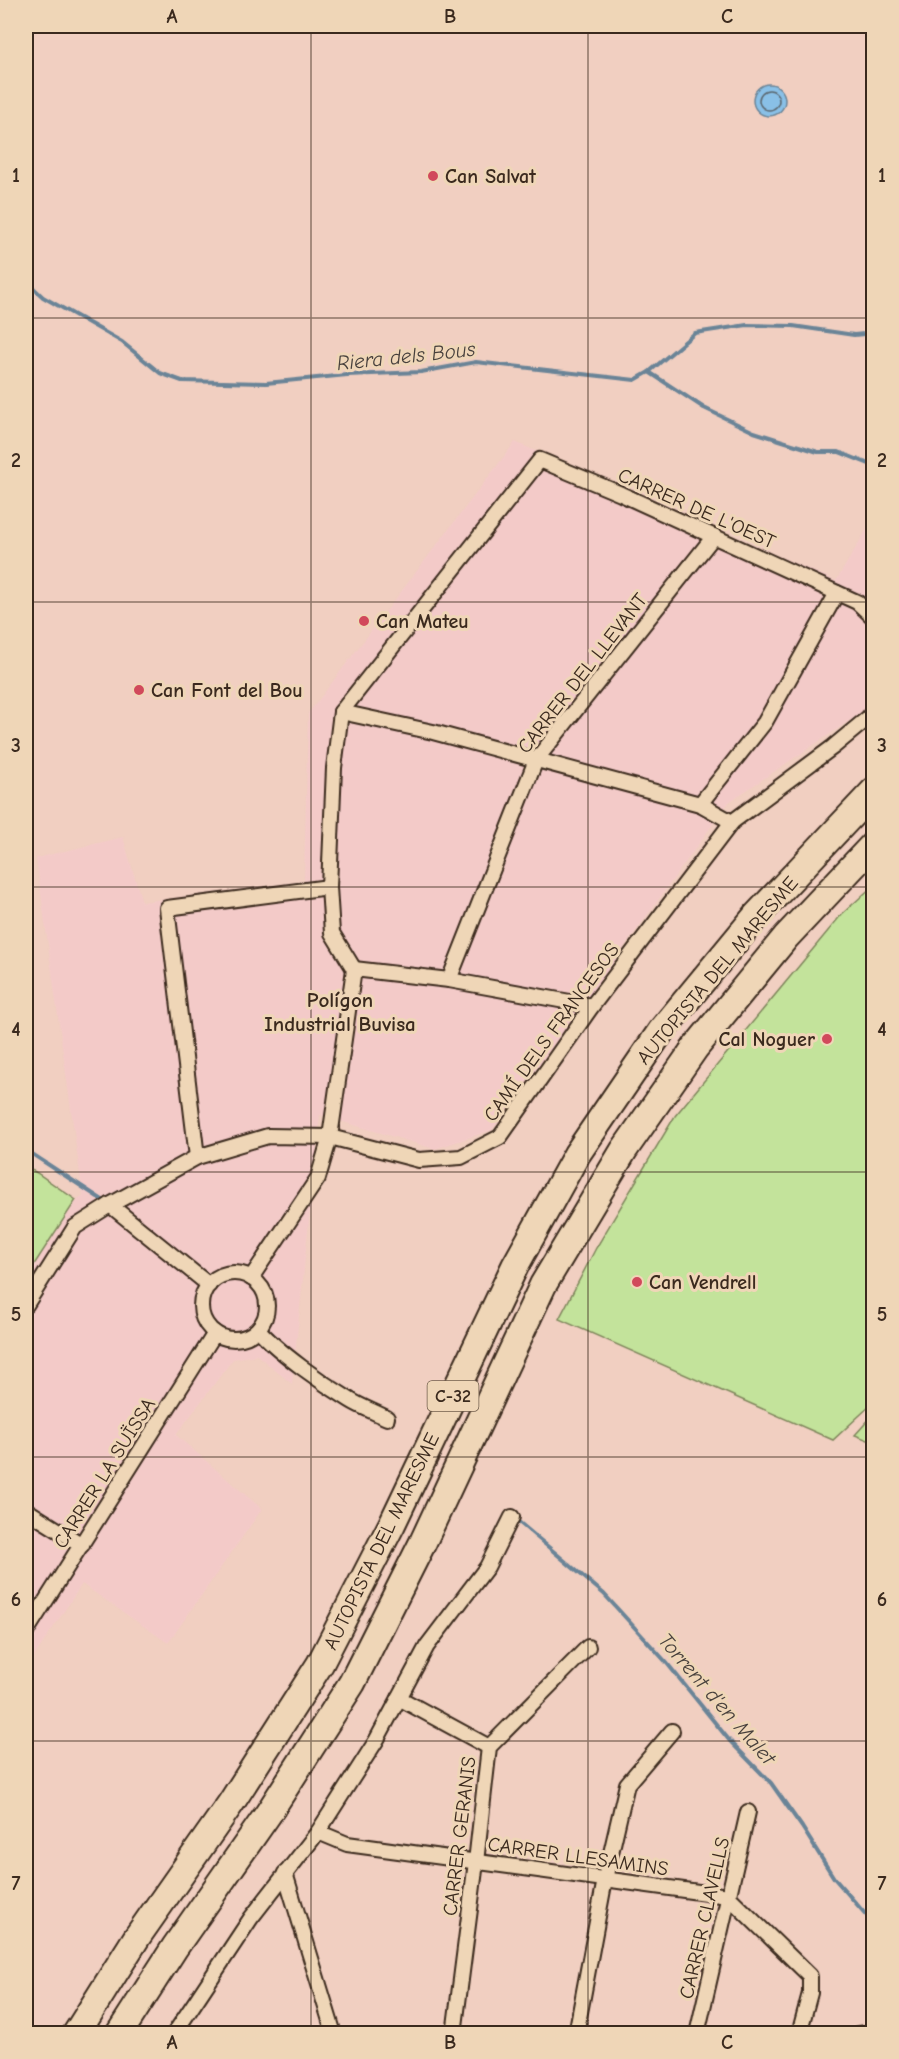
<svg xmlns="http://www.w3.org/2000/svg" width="899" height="2059" font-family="'Comic Neue',sans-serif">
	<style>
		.built { fill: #f3cac8 }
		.green { fill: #c3e39b; stroke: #7f865c; stroke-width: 1.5 }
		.water { fill: #89c0e7; stroke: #6a8497; stroke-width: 1.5 }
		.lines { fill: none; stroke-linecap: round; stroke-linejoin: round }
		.shore { stroke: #5a666e; stroke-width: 1.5 }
		.stream { stroke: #6a8497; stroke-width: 4 }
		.minor-casing { stroke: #3b2a1e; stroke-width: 18 }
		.motorway-casing { stroke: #3b2a1e; stroke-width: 30 }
		.minor { stroke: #efd6b7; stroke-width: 14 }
		.motorway { stroke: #efd6b7; stroke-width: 26 }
		.grid { fill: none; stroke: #3b2a1e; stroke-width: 1.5; stroke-opacity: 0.55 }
		.poi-dot { fill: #d1495b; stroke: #efd6b7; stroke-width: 2 }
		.labels { text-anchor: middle; stroke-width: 6; stroke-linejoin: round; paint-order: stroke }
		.shield { fill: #efd6b7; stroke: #715e4c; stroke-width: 1.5 }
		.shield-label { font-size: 18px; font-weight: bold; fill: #3b2a1e }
		.poi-label { font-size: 20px; font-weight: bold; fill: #3b2a1e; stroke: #efd6b7; text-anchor: start }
		.street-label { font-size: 20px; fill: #3b2a1e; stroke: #efd6b7 }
		.water-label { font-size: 21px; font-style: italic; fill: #47403c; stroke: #efd6b7 }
		.neighbourhood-label { font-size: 21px; font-weight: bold; fill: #3b2a1e; stroke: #efd6b7 }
		.neatline { fill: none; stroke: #3b2a1e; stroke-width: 2 }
		.grid-label { font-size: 20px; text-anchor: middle; font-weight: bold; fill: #3b2a1e }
	</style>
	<rect width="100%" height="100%" fill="#f1cfc1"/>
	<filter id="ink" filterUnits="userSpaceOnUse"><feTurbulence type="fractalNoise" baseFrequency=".0167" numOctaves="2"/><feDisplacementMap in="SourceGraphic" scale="12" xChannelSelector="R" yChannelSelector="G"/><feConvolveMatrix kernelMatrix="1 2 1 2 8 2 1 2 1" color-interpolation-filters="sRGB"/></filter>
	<g filter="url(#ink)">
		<polygon class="built" points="515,442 836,581 873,519 873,705 729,802 492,1130 435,1149 320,1115 292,1384 257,1355 233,1359 176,1435 262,1509 168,1643 82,1584 26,1669 26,1277 76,1200 83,1196 36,858 123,837 142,902 304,881 308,714"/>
		<g class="green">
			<polygon points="873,886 873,1403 833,1440 559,1319 596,1248 675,1116 842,914"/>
			<polygon points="26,1167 37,1173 76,1200 26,1277"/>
			<polygon points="873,1415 873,1442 855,1435"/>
		</g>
		<circle class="water" cx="769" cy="100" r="16"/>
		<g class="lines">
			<circle class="shore" cx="769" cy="100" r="10"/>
			<g class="stream">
				<polyline points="26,281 43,297 122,342 160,373 182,381 266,383 347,375 421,372 476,362 635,380 649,372 695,333 747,325 793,326 854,335 874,333"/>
				<polyline points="649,372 704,408 754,432 818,452 839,452 874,466"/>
				<polyline points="26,1150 107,1203"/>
				<polyline points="514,1518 604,1594 666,1662 729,1740 771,1783 802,1827 834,1878 874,1924"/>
			</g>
			<defs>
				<g id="minor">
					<polyline points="341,712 540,460 621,494 857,602 874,618"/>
					<polyline points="341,712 433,732 700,804 732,822"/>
					<polyline points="341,712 334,768 329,887 332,933 354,969"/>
					<polyline points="700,804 765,722 837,593"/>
					<polyline points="354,969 449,980 592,1006"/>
					<polyline points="449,980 536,760 714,536"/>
					<polyline points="197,1157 167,908 329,887"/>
					<polyline points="110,1205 197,1157 268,1136 330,1137 419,1160 461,1157 500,1137 592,1006 732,822 833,747 868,718 874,710"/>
					<circle cx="234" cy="1306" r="33"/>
					<polyline points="251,1278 318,1178 330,1137 354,969"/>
					<polyline points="26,1305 75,1227 110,1205 209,1285"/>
					<path d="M258,1329c21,24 64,54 92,71 11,7 25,12 37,18"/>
					<polyline points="26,1510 82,1545"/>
					<polyline points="26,1632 215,1333"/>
					<polyline points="399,1698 489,1747"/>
					<polyline points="318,1832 347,1844 728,1896"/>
					<polyline points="285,1873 334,2034"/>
					<polyline points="728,1896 810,1976 810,1993 799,2034"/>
					<polyline points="174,2034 251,1918 318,1832 376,1741 427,1646 487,1567 512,1517"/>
					<polyline points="454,2034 476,1862 489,1747 588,1647"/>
					<polyline points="576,2034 605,1879 627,1784 672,1731"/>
					<polyline points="697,2034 748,1812"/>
					<polyline points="858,2034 874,2032"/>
				</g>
				<g id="motorway">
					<polyline points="76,2034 137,1937 231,1803 320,1664 392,1524 515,1266 577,1154 661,1031 756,916 874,791"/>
					<polyline points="119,2034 175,1947 268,1814 352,1683 423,1542 543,1285 624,1150 695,1048 786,937 874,844"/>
				</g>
			</defs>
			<use href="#minor" class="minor-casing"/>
			<use href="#motorway" class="motorway-casing"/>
			<use href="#minor" class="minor"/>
			<use href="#motorway" class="motorway"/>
		</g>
	</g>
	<path class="grid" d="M311,26v2008M588,26v2008M26,318h848M26,602h848M26,887h848M26,1172h848M26,1457h848M26,1741h848"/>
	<g class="poi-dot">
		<circle cx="433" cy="176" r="6"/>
		<circle cx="364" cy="621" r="6"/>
		<circle cx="139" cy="690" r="6"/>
		<circle cx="827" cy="1039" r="6"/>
		<circle cx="637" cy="1282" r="6"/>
	</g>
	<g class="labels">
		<rect class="shield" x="427.5" y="1381" width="51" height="30" rx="4.5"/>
		<g class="shield-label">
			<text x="453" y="1402">C-32</text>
		</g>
		<g class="poi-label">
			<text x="445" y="183">Can Salvat</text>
			<text x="376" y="628">Can Mateu</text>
			<text x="151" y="697">Can Font del Bou</text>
			<text x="815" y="1046" text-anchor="end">Cal Noguer</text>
			<text x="649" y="1289">Can Vendrell</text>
		</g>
		<g class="street-label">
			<text transform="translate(697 508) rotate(24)" y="7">CARRER DE L'OEST</text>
			<text transform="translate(582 673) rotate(-52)" y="7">CARRER DEL LLEVANT</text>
			<text transform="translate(717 970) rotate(-50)" y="7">AUTOPISTA DEL MARESME</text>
			<text transform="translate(551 1032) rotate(-54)" y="7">CAMÍ DELS FRANCESOS</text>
			<text transform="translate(104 1473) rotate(-58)" y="7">CARRER LA SUÏSSA</text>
			<text transform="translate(381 1541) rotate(-64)" y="7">AUTOPISTA DEL MARESME</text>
			<text transform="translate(459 1836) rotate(-83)" y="7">CARRER GERANIS</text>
			<text transform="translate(578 1856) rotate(8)" y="7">CARRER LLESAMINS</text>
			<text transform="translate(704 1918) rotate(-77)" y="7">CARRER CLAVELLS</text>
		</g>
		<g class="water-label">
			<text transform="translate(406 356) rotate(-6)" y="7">Riera dels Bous</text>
			<text transform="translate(717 1699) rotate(49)" y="7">Torrent d'en Malet</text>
		</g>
		<g class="neighbourhood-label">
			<text x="340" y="1007">Polígon<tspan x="340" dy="24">Industrial Buvisa</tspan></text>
		</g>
	</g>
	<rect width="899" height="2059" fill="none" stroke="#efd6b7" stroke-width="66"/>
	<rect x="33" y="33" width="833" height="1993" class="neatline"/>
	<g class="grid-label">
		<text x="172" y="23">A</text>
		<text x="450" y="23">B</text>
		<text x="727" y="23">C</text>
		<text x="16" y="182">1</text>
		<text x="882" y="182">1</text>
		<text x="16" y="467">2</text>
		<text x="882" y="467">2</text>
		<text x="16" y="752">3</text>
		<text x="882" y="752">3</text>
		<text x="16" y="1036">4</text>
		<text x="882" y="1036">4</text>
		<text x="16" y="1321">5</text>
		<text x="882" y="1321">5</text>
		<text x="16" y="1606">6</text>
		<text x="882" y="1606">6</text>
		<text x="16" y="1890">7</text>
		<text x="882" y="1890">7</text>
		<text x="172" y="2049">A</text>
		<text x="450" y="2049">B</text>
		<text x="727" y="2049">C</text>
	</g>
</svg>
